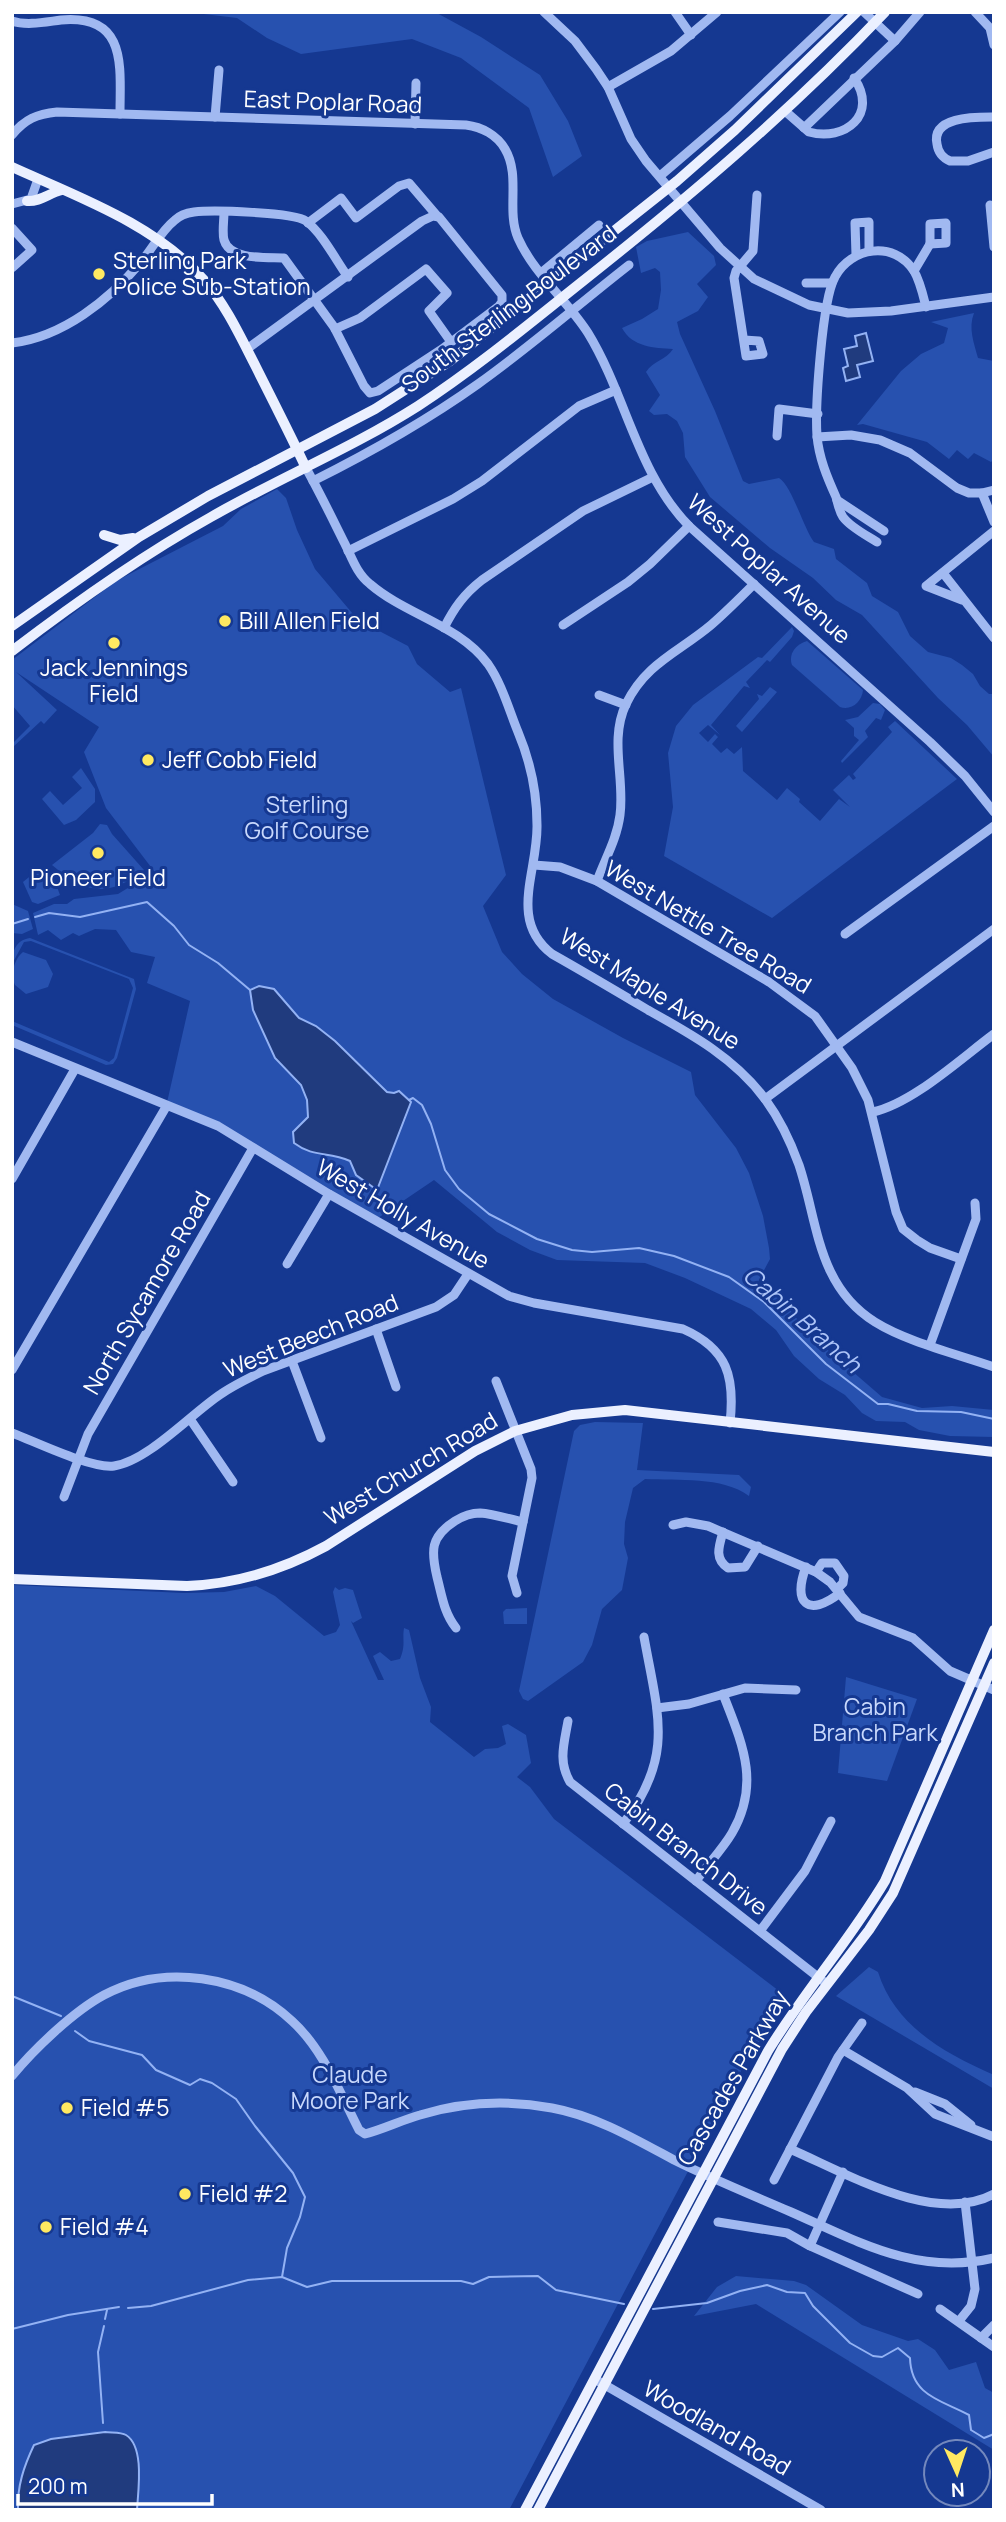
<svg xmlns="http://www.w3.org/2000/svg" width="1006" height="2522" font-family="Manrope,sans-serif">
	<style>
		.green { fill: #2751af }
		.water { fill: #203b7e; stroke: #93b2f4; stroke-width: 2 }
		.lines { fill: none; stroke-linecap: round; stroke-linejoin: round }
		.stream { stroke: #93b2f4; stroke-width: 2 }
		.minor { stroke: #a1b9f1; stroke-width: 9 }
		.major { stroke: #ebf0ff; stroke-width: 10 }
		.poi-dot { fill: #ffe961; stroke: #153891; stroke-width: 2.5 }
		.labels { text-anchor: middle; stroke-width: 6; stroke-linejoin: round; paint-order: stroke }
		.street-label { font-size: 23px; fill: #fff; stroke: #153891 }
		.poi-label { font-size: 23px; fill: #fff; stroke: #153891; text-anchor: start }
		.park-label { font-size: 23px; fill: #c8d8fc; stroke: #153891 }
		.water-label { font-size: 24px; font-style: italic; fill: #adc4f8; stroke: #153891 }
	</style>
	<rect width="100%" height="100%" fill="#153891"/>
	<g class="green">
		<polygon points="187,12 435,12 481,37 540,75 568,121 582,156 553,177 529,108 461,58 412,39 301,54 267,38 237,18"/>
		<path d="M688,232l26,24 2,9 -19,19 11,13 -10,14 -21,11 3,12 35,77 28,70 6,3 30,-6c13,8 24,49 35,64l20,7 2,10 31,24 5,13 26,16 12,24 18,16 23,6 11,7 11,9 7,12 9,8h5v63l-27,-32 -29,-27 -76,-83 -26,-15 -23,-22 -43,-30 -60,-51 -25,-40 -2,-24 -6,-12 -10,-7 -13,1 -5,-4 11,-16 -14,-23c7,-11 20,-12 27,-23 -19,-1 -41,-2 -51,-21l20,-9 16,-10 3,-19 -1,-18 -5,-4 -14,5 -5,-26 11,-6z"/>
		<path d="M974,313c-6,15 0,30 4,45l16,3v98l-3,3 -17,-9 -6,6 -11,-9 -8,9 -22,-17 -64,-18 -6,1 44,-54 20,-17 23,-11 4,-15 -17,-6z"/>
		<polygon points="277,489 286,498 297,530 315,569 358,620 408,646 417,664 450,692 461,688 506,875 483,906 502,952 522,974 553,999 623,1038 691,1072 695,1095 736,1148 749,1173 763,1216 769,1248 770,1259 762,1274 808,1333 882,1397 922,1408 952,1406 994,1410 994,1437 950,1436 919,1430 905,1422 876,1421 862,1413 845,1395 819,1379 794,1356 776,1330 751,1309 685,1278 645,1263 557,1260 530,1250 497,1232 434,1180 375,1220 218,1126 166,1107 190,1001 147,983 155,957 131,952 116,930 95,929 79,936 73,933 61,940 48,930 38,935 33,913 54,904 67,904 74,899 118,894 141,880 147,881 157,875 106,808 84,752 99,727 16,672 57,710 44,724 41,721 13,747 12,744 30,726 12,705 12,660 116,581 223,526 241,509"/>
		<polygon points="792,627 794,631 792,637 770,662 767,660 746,682 750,688 744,686 711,725 720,735 708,725 699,733 708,742 715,734 718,737 712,744 721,753 727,748 734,754 742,747 743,771 777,800 787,788 800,799 799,802 820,821 839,799 850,807 833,790 849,775 853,780 856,778 853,774 892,732 888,727 895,721 957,779 772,918 664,856 673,807 668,753 676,726 693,705 758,657 762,658"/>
		<path d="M807,641l56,49c-1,12 -12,21 -23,17l-48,-42c-4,-11 4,-21 15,-24z"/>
		<polygon points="770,687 777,692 742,732 736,726 759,699 757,694 762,696"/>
		<polygon points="873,703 880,704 885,710 881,720 876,718 865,731 868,737 842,763 841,761 859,740 854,736 854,728 845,720 858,717"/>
		<polygon points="81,768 95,789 95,802 76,820 64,825 42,799 50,791 63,805 82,788 72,777"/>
		<path d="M100,824l7,1 5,9 32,36c-36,28 -58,24 -92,-5l41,-32z"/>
		<polygon points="40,871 53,876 60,895 38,904 32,902 23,882 34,873"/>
		<polygon points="12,904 28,911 33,929 22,934 12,933"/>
		<path d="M30,938l104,41 2,10 -19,69 -4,6 -7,1 -94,-40v-4l97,41 5,-4 19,-70 -4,-9 -98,-38 -7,1 -12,22c0,-13 4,-24 18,-26z"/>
		<path d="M23,952l23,8 7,14 -5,13 -22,7 -11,-9c-5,-10 -1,-26 8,-33z"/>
		<path d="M595,1422l48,1 -6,47 102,5 12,12 -2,9c-27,-20 -71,-15 -104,-17l-12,9 -8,34 -1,22 4,14 -6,32 -20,19 -10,36 -9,17 -55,39 -5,-2 -4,-8 55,-260 6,-6z"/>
		<path d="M12,1585l172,8 40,-1 32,-6 19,10 49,40 12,-4 4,-7 -7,-33 2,-5 4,3 6,-2 8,2 9,28 -9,5 -2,-2 27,59h6l-11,-24 7,-4 11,9 9,-2c6,-15 2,-19 4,-31l5,2 11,48 11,29 -1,15 44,35 11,-8 13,-1 8,-4 -4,-18 6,-2 18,11 5,28 -14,14 13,10 24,32 229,175v10l-42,67 -232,439h-497z"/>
		<polygon points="527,1608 527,1624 504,1624 503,1612 506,1609"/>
		<polygon points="846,1677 917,1699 887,1781 838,1773"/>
		<path d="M869,1967l9,5c17,54 66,81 116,103v14l-158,-93z"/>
		<polygon points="736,2276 794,2281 806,2285 862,2325 908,2341 918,2339 935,2350 949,2370 976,2362 985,2388 994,2393 994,2450 756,2304 694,2316 717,2287"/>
	</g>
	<g class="water">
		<polygon points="866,333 873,361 857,365 860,377 846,381 843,368 848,366 844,349 857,346 855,336"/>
		<path d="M259,986l15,3 25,29 17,8 19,15 52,51 7,1 5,-2 12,11 -34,88 -21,-15 -6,-14c-22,-10 -36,-3 -56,-18l-1,-11 15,-15 -1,-17 -6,-15 -26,-27 -22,-48 -3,-20z"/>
		<path d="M105,2432c6,1 16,0 21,3 19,12 12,56 11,75h-119c-1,-24 6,-44 16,-65l17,-6z"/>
	</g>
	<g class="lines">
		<g class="stream">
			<polyline points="35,917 49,913 80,917 147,902 174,926 189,945 218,963 250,990"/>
			<polyline points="12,924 28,919"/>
			<polyline points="409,1100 413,1098 422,1105 431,1124 445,1170 459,1189 489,1214 537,1239 572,1250 592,1252 639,1248 674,1256 729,1277 764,1302 826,1364 878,1404 888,1404 917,1411 961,1412 994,1419"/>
			<polyline points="12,1996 61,2016"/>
			<polyline points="75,2031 89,2041 142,2055 156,2070 190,2085 200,2079 212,2083 236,2099 255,2126 293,2173 305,2197 300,2217 287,2248 282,2277"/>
			<polyline points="128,2308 151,2306 248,2280 282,2277 307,2287 332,2281 461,2281 473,2284 489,2277 538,2276 556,2290 624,2304"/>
			<path d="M653,2309l54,-6 33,-12 27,-6 20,7 18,1 8,13 37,37 23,13 9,1 16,-9 12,10c1,38 31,42 59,57l2,15 13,8 10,-4"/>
			<polyline points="105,2319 107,2310"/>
			<polyline points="12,2329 68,2315 119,2307"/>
			<polyline points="103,2423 98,2352 104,2326"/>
		</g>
		<g class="minor">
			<polyline points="544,12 575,41 596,69 608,87 631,139 646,161 720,248 754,279 809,305 848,313 891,311 994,297"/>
			<polyline points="675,12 691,35"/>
			<polyline points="864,12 895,41"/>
			<polyline points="975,12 990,28 994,45"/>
			<path d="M12,21c15,5 33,1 49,-1 67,-6 59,47 59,94"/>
			<polyline points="608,87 671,51 717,12"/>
			<path d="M785,111l24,21c36,10 70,-18 45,-54"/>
			<polyline points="215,117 219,70"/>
			<path d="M994,117c-18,0 -63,-1 -57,27 1,8 6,14 13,17h18l26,-9"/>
			<polyline points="415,124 416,83"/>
			<polyline points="804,128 895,41 920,12"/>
			<path d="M12,135c13,-16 25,-21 45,-23l409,13c16,2 31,10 39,24 16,27 1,61 13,89 16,36 49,62 70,95 38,62 49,140 101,193l241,216 35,34 29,36"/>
			<polyline points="660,176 730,116 840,12"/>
			<polyline points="12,204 31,199 38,179"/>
			<polyline points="990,205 994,247"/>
			<path d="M224,212c0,9 -2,20 0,28 6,21 44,17 60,18l50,69 30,59 6,7 8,-2 64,-42 57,-43 3,-4v-7l-63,-78 -6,-1 -11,5 -175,128"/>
			<polyline points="308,223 341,198 356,218 399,186 409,183 438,217"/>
			<polygon points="946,223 946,243 930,244 930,224"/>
			<polyline points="12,228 32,250 12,268"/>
			<polyline points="856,255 855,223 869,222 869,251"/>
			<polyline points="914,271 930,244"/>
			<polyline points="541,273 599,225"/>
			<polyline points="806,283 832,283"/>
			<polyline points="335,329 360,318 426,269 447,293 429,311 451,342"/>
			<polyline points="744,340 759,341 763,354 746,356 734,278 736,271 753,251 757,195"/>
			<path d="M12,343c51,-6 97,-43 129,-81 11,-13 20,-31 34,-42 5,-5 12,-7 19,-8 18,-2 100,0 112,9 17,13 29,38 42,56"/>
			<polyline points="777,436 779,409 818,414"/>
			<polyline points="817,437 851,435 880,440 910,453 957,488 969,493 982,493 994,490"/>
			<path d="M306,468c14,25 26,50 39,76 7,14 12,30 25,40 36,31 89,41 118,80 14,20 21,46 30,68 13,31 19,60 19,93 1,47 -29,95 15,129 32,18 64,37 96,56 43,24 87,48 117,89 14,19 26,44 34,66 19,57 18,121 76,157 32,20 82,32 119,45"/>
			<path d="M313,481c58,-29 113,-60 165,-97 52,-37 101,-80 151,-119"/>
			<polyline points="982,493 994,522"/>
			<polyline points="837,500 884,531"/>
			<path d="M877,542c-11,-7 -27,-15 -34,-25 -4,-6 -5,-13 -7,-20 -9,-20 -17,-39 -19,-61 -2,-29 5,-136 18,-159 16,-30 59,-37 79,-6 6,10 9,24 12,36"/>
			<polyline points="348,551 453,499 482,481 579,406 616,390"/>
			<polyline points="943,573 994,638"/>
			<polyline points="962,600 926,586 994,531"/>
			<polyline points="563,625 628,582 650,564 689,526"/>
			<path d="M444,628c10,-20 20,-34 38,-48l101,-69 70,-34"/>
			<polyline points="599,695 626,705"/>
			<polyline points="534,865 560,867 597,881 769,982 815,1016 852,1068 868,1100 896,1212 903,1229 917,1240 930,1248 961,1259"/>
			<path d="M597,881c8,-22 20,-42 23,-66 5,-37 -11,-75 6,-111 20,-41 53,-52 85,-79 15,-13 29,-27 43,-41"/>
			<polyline points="845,934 994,826"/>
			<path d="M12,1042l206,84 111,68 180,102 25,7 149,26c45,20 52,48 47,94"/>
			<polyline points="765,1099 994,929"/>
			<path d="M873,1112c40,-9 87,-53 121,-78"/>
			<polyline points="12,1179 75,1069"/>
			<polyline points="287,1264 329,1194"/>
			<polyline points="376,1329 396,1387"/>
			<polyline points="930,1345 976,1219 975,1203"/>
			<polyline points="292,1361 321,1438"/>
			<polyline points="12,1370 166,1107"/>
			<polyline points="496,1381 531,1469 532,1478 512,1576 517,1593"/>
			<polyline points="190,1419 233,1482"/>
			<path d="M12,1433c24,9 79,36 102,33 34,-5 78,-53 107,-72 13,-9 28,-16 42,-23l173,-64 18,-12 14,-21"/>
			<polyline points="64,1497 88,1434 253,1148"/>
			<polyline points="673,1525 686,1522 708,1526 816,1572 830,1582 859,1617 913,1638 950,1671 994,1690"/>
			<path d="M723,1532c-4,14 -9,27 5,36l17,-1 13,-21"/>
			<path d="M806,1567c-14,36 2,51 34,26"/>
			<polyline points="816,1572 822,1563 835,1563 844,1576 843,1583 837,1589"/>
			<path d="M456,1628c-12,-15 -14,-32 -19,-51 -6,-26 -7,-40 18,-56 8,-5 15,-8 25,-8 14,1 29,6 43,9"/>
			<polyline points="657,1708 689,1704 745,1688 796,1690"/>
			<path d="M568,1721c-4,23 -10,40 2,61l253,199"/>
			<path d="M623,1824c52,-68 35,-109 21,-187"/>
			<path d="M696,1881c11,-16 26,-31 36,-48 29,-50 10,-90 -9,-139"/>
			<polyline points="760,1931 805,1871 831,1821"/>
			<polyline points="843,2050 907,2088 935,2114 994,2137"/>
			<path d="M12,2076c22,-27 62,-65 92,-81 60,-32 139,-20 188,26 31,28 48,72 67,109l6,4c19,-5 37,-14 55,-19 43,-13 89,-15 132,-7 44,8 83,31 122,52 38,19 78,35 117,52 68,30 126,64 203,46"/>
			<polyline points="915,2092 945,2104 971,2125"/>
			<path d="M790,2149c56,24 144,77 204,45"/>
			<polyline points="774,2180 838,2057 862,2023"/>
			<polyline points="718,2222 787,2233 810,2246 918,2294"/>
			<polyline points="810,2246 843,2172"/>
			<polyline points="940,2309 994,2347"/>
			<polyline points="959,2321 971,2306 975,2289 965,2202"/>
			<polyline points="981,2338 994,2325"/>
			<polyline points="598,2381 821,2510"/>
		</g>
		<g class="major">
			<path d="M12,167c66,30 143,57 192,113 22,25 37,58 52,87 17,34 34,67 50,101"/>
			<path d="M27,201c13,1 22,-8 35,-11"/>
			<polyline points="104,535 120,540 133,538"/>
			<polyline points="12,626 139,537 208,496 375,409 450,361 677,181 735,130 857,12"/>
			<path d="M12,651c64,-49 129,-95 199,-134 68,-39 141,-69 207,-111 58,-38 111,-82 165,-125 106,-84 209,-171 302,-269"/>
			<path d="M12,1579l175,7c50,-2 95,-16 139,-40l149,-95 40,-20 57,-16 53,-5 369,42"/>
			<path d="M525,2510l243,-459c36,-59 82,-111 117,-170l109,-251"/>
			<polyline points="538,2510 782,2049 806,2012 869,1930 893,1893 994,1663"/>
		</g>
	</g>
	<g class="poi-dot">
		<circle cx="99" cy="274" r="7"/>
		<circle cx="225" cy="621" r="7"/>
		<circle cx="114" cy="643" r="7"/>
		<circle cx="148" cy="760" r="7"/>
		<circle cx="98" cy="853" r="7"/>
		<circle cx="67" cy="2108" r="7"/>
		<circle cx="185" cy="2194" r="7"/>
		<circle cx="46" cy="2227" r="7"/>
	</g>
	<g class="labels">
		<g class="street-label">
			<text transform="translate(333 102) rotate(2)" y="8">East Poplar Road</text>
			<text transform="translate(509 309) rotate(-37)" y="8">South Sterling Boulevard</text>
			<text transform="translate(769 569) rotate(42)" y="8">West Poplar Avenue</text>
			<text transform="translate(708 927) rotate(31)" y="8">West Nettle Tree Road</text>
			<text transform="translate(650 989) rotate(32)" y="8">West Maple Avenue</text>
			<text transform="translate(403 1214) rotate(30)" y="8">West Holly Avenue</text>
			<text transform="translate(147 1293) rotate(-60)" y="8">North Sycamore Road</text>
			<text transform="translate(311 1336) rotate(-22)" y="8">West Beech Road</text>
			<text transform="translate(411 1469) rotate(-31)" y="8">West Church Road</text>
			<text transform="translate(686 1849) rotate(38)" y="8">Cabin Branch Drive</text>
			<text transform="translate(733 2078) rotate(-60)" y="8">Cascades Parkway</text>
			<text transform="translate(717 2428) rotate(30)" y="8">Woodland Road</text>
		</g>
		<g class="poi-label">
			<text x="113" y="269">Sterling Park<tspan x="113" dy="26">Police Sub-Station</tspan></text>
			<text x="239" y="629">Bill Allen Field</text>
			<text x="114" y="676" text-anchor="middle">Jack Jennings<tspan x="114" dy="26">Field</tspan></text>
			<text x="162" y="768">Jeff Cobb Field</text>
			<text x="98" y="886" text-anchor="middle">Pioneer Field</text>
			<text x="81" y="2116">Field #5</text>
			<text x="199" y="2202">Field #2</text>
			<text x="60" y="2235">Field #4</text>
		</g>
		<g class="park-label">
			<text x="307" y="813">Sterling<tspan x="307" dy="26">Golf Course</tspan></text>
			<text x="875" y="1715">Cabin<tspan x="875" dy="26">Branch Park</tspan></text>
			<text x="350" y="2083">Claude<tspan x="350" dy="26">Moore Park</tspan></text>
		</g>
		<g class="water-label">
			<text transform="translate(802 1320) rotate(41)" y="8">Cabin Branch</text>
		</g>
	</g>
	<rect width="1006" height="2522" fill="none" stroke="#ffffff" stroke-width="28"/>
	<g transform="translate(957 2473) rotate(177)"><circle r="33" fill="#153891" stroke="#7388bd" stroke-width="2"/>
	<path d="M0-5L12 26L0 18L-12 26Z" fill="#ffe961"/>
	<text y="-10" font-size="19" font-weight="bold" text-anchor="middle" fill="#ffffff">N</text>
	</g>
	<path d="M18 2494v10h194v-10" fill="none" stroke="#ffffff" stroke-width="3.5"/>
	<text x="28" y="2494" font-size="21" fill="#ffffff" stroke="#153891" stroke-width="5" paint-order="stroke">200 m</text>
</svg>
